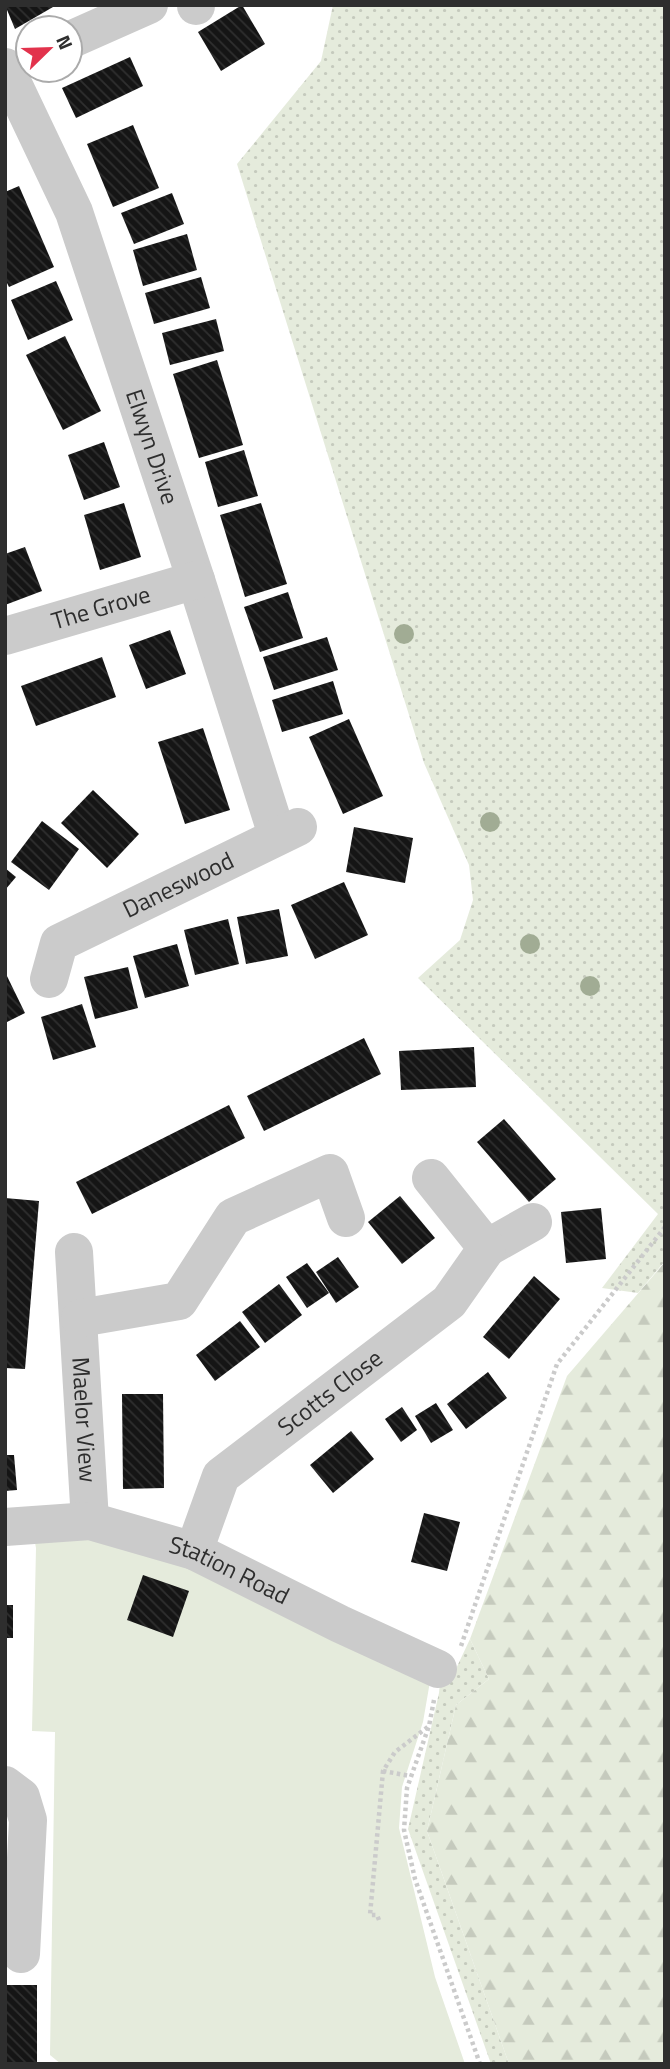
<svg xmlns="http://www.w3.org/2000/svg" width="670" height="2069" font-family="'Titillium Web',sans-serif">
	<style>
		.grass { fill: url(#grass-dots) }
		.forest { fill: url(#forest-firs) }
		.green { fill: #e5ebdc }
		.building { fill: url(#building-back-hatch) }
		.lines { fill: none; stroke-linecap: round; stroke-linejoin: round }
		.path { stroke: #cbcbcb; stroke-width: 4.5; stroke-dasharray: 3.5 3.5; stroke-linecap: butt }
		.minor { stroke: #cbcbcb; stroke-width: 38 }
		.tree { fill: #a1ac94 }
		.labels { text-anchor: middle; stroke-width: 7; stroke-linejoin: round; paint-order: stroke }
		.street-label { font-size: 24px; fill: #2e2e2e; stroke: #fff }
	</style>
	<defs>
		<pattern id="grass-dots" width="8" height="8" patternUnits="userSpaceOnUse" patternTransform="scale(1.75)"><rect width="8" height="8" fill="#e5ebdc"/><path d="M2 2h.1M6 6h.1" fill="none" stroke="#c5cabd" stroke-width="1.8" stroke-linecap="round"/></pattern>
		<pattern id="forest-firs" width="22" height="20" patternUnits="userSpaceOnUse" patternTransform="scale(1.75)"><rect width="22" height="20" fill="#e5ebdc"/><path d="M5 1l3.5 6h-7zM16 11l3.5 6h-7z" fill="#c5cabd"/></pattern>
		<pattern id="building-back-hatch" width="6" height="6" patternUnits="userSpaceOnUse" patternTransform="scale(1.75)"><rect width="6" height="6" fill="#151515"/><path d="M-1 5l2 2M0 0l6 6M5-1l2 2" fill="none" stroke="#2f2f2f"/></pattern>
	</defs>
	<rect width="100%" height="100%" fill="#fff"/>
	<g class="grass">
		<polygon points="333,5 665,5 665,1261 638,1293 602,1288 658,1214 418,978 460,940 473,900 469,865 424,763 237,164 321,61"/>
		<polygon points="470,1639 489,1679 456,1705 427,1831 509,2064 491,2064 408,1829 439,1693 441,1671 454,1673"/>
	</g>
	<polygon class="forest" points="665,1262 665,2064 509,2064 427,1831 456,1705 489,1679 470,1639 567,1376"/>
	<polygon class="green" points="33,1532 136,1543 432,1670 423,1722 402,1787 399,1828 435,1977 465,2064 61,2064 50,2055 55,1732 32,1731 36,1548"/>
	<g class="building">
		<polygon points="5,5 52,5 53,7 15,29"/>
		<polygon points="242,5 265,44 221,71 198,32"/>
		<polygon points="130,57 143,86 76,118 62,88"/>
		<polygon points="133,125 159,188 113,207 87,144"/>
		<polygon points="19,186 54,267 9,287 5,279 5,192"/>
		<polygon points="172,193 184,224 134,244 121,213"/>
		<polygon points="187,234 197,270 143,286 133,250"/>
		<polygon points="201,277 210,308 154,324 145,293"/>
		<polygon points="56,281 73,320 28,340 11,300"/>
		<polygon points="216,319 224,351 170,365 162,333"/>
		<polygon points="65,336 101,411 63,430 26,355"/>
		<polygon points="217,360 243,445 199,458 173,374"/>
		<polygon points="104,442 120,487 84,500 68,455"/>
		<polygon points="244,450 258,496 218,507 205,462"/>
		<polygon points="124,503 141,557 100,570 84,515"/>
		<polygon points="261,503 287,584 245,597 220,515"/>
		<polygon points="25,547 42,591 5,605 5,554"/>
		<polygon points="288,592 303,638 260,652 244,607"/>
		<polygon points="170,630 186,674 146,689 129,645"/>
		<polygon points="327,637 338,670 274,690 263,657"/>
		<polygon points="102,657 116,697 36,726 21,686"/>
		<polygon points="333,681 343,714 282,732 272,700"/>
		<polygon points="349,719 383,796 343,814 309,737"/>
		<polygon points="203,728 230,810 185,824 158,742"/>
		<polygon points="93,790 139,834 107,868 61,823"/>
		<polygon points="42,821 79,849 49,890 11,862"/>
		<polygon points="354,827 413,838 405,883 346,872"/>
		<polygon points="5,868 16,877 5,890"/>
		<polygon points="344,882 368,935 315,959 291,905"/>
		<polygon points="279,909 288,956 246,964 237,917"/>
		<polygon points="228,919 239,964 195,975 184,930"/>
		<polygon points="177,944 189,986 145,998 133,956"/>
		<polygon points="128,967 138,1008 95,1019 84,977"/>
		<polygon points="5,972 25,1013 5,1023"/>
		<polygon points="82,1004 96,1047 53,1060 41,1017"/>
		<polygon points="364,1038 381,1074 264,1131 247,1096"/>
		<polygon points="474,1047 476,1087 401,1090 399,1051"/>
		<polygon points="229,1105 245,1138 92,1214 76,1182"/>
		<polygon points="504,1119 556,1179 529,1202 477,1142"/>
		<polygon points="400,1196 435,1238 402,1264 368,1222"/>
		<polygon points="5,1198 39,1201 25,1369 5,1368"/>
		<polygon points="601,1208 606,1259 566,1263 561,1212"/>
		<polygon points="338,1257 359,1287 336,1303 316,1272"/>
		<polygon points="307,1263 329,1293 307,1308 286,1277"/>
		<polygon points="534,1276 560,1299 509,1359 483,1337"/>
		<polygon points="279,1284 302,1315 265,1343 242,1312"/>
		<polygon points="240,1321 260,1347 215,1381 196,1355"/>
		<polygon points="488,1372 507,1398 466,1429 447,1404"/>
		<polygon points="122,1394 163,1394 164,1488 123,1489"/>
		<polygon points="436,1403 453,1430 431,1443 415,1416"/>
		<polygon points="402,1407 417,1430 401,1442 385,1419"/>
		<polygon points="351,1431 374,1459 333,1493 310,1465"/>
		<polygon points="5,1455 14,1455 17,1490 5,1491"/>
		<polygon points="424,1513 460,1522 447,1571 411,1562"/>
		<polygon points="143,1575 189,1591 173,1637 127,1620"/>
		<rect x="5" y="1605" width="8" height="33"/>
		<rect x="6" y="1985" width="31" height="79"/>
	</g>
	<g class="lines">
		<g class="path">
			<polyline points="461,1646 557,1364 665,1227"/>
			<polyline points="434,1700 429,1726 407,1788 404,1830 415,1879 480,2064"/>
			<polyline points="383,1771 410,1776"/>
			<polyline points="379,1920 377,1915 370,1915 383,1771 395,1752 429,1726"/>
		</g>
		<g class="minor">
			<polyline points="196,5 196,6"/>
			<polyline points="70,40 149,5"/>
			<path id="s1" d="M5,67l69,145 122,368 81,255"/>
			<path id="s2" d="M5,636l191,-56"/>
			<path id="s3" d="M49,979l10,-36 239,-116"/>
			<polyline points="487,1248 533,1222"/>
			<path id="s4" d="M74,1252l16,269"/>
			<polyline points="80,1318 179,1301 233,1217 330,1173 346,1218"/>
			<path id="s5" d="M5,1527l85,-6 104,30 146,73 98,45"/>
			<path id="s6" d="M194,1551l27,-75 228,-174 38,-54 -56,-70"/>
			<polyline points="5,1785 21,1797 28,1820 21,1954"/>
		</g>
	</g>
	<g class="tree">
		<circle cx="404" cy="634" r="10"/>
		<circle cx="490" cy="822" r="10"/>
		<circle cx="530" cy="944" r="10"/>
		<circle cx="590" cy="986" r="10"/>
	</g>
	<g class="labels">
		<g class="street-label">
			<text dy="8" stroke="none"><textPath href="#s1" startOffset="408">Elwyn Drive</textPath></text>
			<text dy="8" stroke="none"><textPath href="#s2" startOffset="100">The Grove</textPath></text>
			<text dy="8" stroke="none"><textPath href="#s3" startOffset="170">Daneswood</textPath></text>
			<text dy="8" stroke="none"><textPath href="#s6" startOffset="217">Scotts Close</textPath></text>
			<text dy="8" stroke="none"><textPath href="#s4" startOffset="168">Maelor View</textPath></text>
			<text dy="8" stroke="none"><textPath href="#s5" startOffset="233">Station Road</textPath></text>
		</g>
	</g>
	<rect width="670" height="2069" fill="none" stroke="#2e2e2e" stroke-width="14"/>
	<g transform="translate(49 49) rotate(67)"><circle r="33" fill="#ffffff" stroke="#ababab" stroke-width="2"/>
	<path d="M0-5L12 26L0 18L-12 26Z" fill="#e2324c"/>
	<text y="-10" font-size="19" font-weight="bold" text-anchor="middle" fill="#2e2e2e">N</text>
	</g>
</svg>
